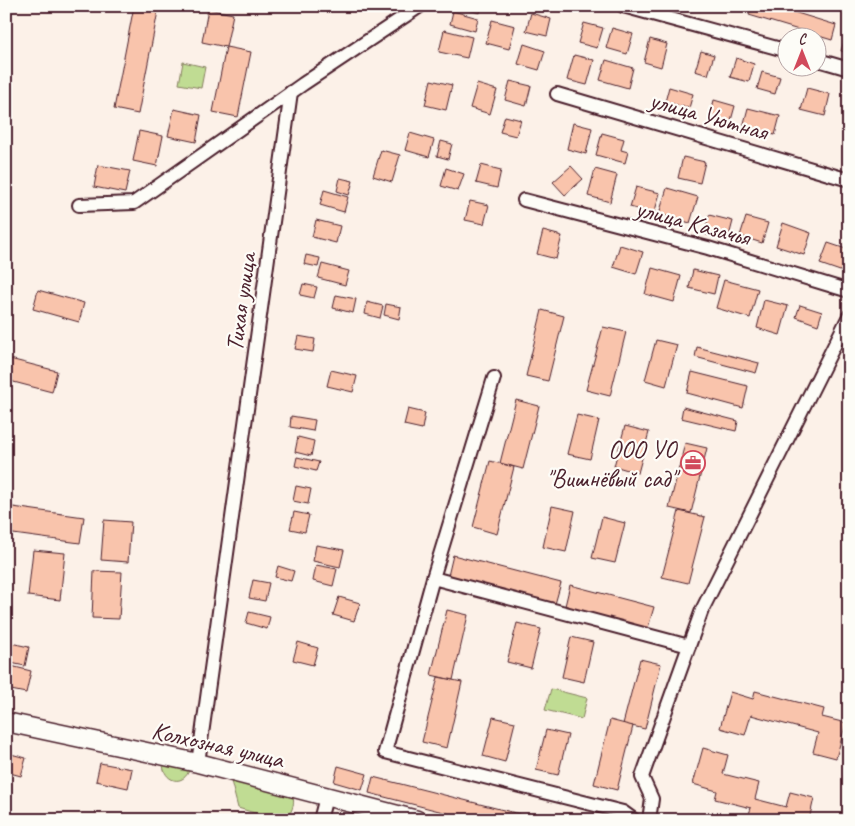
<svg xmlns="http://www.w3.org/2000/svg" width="855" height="826" font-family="Caveat,sans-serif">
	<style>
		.green { fill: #c0dc93; stroke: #857e5f }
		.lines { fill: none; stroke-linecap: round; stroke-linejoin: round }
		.stream { stroke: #727f9d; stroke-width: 3 }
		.building { fill: #f9c4ac; stroke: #4a1f2b }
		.street-casing { stroke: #4a1f2b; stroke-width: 16 }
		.secondary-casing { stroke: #4a1f2b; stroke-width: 21 }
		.street { stroke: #fdfcf7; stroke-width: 12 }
		.secondary { stroke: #fdfcf7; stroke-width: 18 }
		.labels { text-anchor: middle; stroke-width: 4.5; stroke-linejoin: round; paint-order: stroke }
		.street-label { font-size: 25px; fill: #4a1f2b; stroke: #fdfcf7 }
		.poi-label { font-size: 25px; fill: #4a1f2b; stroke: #fdfcf7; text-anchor: end }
	</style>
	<rect width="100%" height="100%" fill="#fcf1e8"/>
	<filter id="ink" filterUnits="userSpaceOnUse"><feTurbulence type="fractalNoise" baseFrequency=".02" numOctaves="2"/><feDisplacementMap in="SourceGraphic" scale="10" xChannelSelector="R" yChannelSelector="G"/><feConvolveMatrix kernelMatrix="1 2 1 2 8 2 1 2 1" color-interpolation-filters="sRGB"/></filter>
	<g filter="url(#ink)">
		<g class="green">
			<polygon points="183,62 205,67 201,88 179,84"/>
			<polygon points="551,689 587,698 582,719 545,710"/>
			<path d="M163,763l27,5c-6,20 -27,14 -27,-5z"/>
			<path d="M234,778l59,17c2,10 -1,18 -9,25h-6l-40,-12 -7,-27z"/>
		</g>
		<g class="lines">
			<polyline class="stream" points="846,820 849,811"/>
		</g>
		<g class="building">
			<polygon points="134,6 159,6 138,114 114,109"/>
			<polygon points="460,6 482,6 480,13 460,8"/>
			<polygon points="752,6 774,6 836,25 832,40 749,15"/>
			<polygon points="208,9 233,14 226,47 202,42"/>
			<polygon points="453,11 478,18 475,31 450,24"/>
			<polygon points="531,13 551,19 547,36 526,31"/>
			<polygon points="492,20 515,26 509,49 486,43"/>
			<polygon points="584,23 603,28 597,48 578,43"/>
			<polygon points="848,27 849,27 849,53 841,51"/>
			<polygon points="612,28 633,34 627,54 606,48"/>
			<polygon points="444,30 472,37 467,58 439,52"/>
			<polygon points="650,39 667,44 661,67 644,62"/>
			<polygon points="524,44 545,51 539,70 518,64"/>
			<polygon points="226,47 251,52 238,117 213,112"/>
			<polygon points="701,51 714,55 708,75 695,71"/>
			<polygon points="574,55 594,60 587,85 567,80"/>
			<polygon points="736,58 754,64 749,82 730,77"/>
			<polygon points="606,60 633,68 628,88 600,80"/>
			<polygon points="762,72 780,77 775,94 757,89"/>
			<polygon points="431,80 452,85 446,110 425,105"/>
			<polygon points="510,81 531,86 526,106 505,100"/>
			<polygon points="477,84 497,90 490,114 470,108"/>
			<polygon points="669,87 693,94 689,108 665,102"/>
			<polygon points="807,88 830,94 825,116 801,110"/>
			<polygon points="714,100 735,106 730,124 710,118"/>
			<polygon points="748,108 780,116 775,135 743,127"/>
			<polygon points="174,109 201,115 196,142 168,136"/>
			<polygon points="505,116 521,120 516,136 500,132"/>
			<polygon points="573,123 592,128 586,154 567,149"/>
			<polygon points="139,131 163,136 157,166 133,161"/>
			<polygon points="410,133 434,140 429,157 405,150"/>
			<polygon points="602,133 624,139 621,150 628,152 625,163 596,155"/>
			<polygon points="441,141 452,144 448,159 437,156"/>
			<polygon points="381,150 400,155 392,182 373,176"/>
			<polygon points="683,157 705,162 700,183 678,178"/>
			<polygon points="98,165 130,171 125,193 94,187"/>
			<polygon points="481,165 501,170 497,188 476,183"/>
			<polygon points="571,166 583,179 565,195 553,182"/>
			<polygon points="446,168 464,174 458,191 441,186"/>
			<polygon points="595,169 617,175 610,202 588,196"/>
			<polygon points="340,178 353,181 349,195 337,191"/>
			<polygon points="636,187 660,193 654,214 630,207"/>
			<polygon points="667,188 698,197 690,223 659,214"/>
			<polygon points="324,190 348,197 344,212 320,205"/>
			<polygon points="470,201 489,205 484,224 465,220"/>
			<polygon points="709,215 733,221 728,240 704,234"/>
			<polygon points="746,217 768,223 762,243 740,236"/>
			<polygon points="316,220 340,226 336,243 312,237"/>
			<polygon points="783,223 811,233 804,255 776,246"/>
			<polygon points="543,231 562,236 556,259 537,254"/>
			<polygon points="828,243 849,250 843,272 820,264"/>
			<polygon points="620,245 643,252 636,274 613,267"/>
			<polygon points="306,255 320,258 318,267 304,264"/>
			<polygon points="322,264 349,271 345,285 318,278"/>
			<polygon points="652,268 681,276 674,302 645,294"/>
			<polygon points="693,270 718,276 714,294 689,288"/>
			<polygon points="724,280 758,289 750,318 716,308"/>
			<polygon points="303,284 317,287 314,298 300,295"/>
			<polygon points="38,290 84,303 79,322 33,309"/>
			<polygon points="336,295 356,299 353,313 333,308"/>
			<polygon points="764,300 788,306 780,335 757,328"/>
			<polygon points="367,302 383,306 380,318 365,314"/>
			<polygon points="386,304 401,307 399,319 384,315"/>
			<polygon points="800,305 822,312 818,325 796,317"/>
			<polygon points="542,310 564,316 548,381 526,376"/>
			<polygon points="603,327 626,332 610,396 586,390"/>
			<polygon points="298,336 315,339 313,352 295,349"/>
			<polygon points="656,340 677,345 666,386 645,380"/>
			<polygon points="697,347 759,363 756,373 695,357"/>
			<polygon points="6,358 57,371 52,392 6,380"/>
			<polygon points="331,370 357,376 353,392 327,386"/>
			<polygon points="692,372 748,386 743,408 687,393"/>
			<polygon points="516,400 539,406 523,469 500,463"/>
			<polygon points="683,407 738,421 736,431 681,418"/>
			<polygon points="408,409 425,413 422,429 404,425"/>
			<polygon points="577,415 599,420 590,459 567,454"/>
			<polygon points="291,416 315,420 313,431 290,427"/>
			<polygon points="625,426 649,432 638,473 614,466"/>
			<polygon points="298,437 314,441 311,456 295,452"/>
			<polygon points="685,443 707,448 691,513 669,508"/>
			<polygon points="297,457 319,462 316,471 295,466"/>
			<polygon points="490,461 514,467 497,534 473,527"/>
			<polygon points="296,486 311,489 308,504 293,501"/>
			<polygon points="6,506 84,517 80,543 6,533"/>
			<polygon points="552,506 575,511 566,552 543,547"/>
			<polygon points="679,511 705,517 688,583 662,577"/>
			<polygon points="294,512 309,515 305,532 290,529"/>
			<polygon points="602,517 625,523 615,563 592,558"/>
			<polygon points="104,520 131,522 128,562 101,560"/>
			<polygon points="316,545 344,550 340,567 313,561"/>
			<polygon points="33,550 65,553 60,600 28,596"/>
			<polygon points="453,555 561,583 555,604 448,576"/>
			<polygon points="316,565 337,569 333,586 313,581"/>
			<polygon points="278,566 294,571 291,581 275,577"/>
			<polygon points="94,571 122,572 119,619 92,618"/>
			<polygon points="253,580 269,583 265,601 249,598"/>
			<polygon points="570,585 654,607 648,628 565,606"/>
			<polygon points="339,597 360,603 354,621 333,615"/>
			<polygon points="447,610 468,615 453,680 431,675"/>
			<polygon points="249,612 270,617 267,629 246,623"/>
			<polygon points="517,623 541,629 531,668 507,662"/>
			<polygon points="571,637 593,642 584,682 562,677"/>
			<polygon points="6,642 29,647 25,666 6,662"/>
			<polygon points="298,642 318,648 313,665 293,660"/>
			<polygon points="640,659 661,664 645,729 623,724"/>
			<polygon points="7,665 31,671 26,693 6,689"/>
			<polygon points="438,677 462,682 447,748 422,742"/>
			<polygon points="755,691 824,709 822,717 846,723 836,758 813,752 818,733 751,715 745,735 720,728 730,692 753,699"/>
			<polygon points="493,717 515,722 505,762 483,756"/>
			<polygon points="610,720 633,726 617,790 594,784"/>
			<polygon points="546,730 568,735 558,775 536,770"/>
			<polygon points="703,748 728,755 723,774 759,783 755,799 786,807 790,792 814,798 809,820 747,820 751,808 715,799 717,791 693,784"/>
			<polygon points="7,753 26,758 21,776 6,772"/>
			<polygon points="100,763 132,769 128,788 96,781"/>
			<polygon points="338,766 367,774 362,790 334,782"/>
			<polygon points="373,777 543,820 474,820 369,793"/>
		</g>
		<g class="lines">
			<defs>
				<g id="street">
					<polyline points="623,6 788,51"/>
					<polyline points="818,60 849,69"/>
					<polyline points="557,94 849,180"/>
					<polyline points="524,200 708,248 849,291"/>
					<polyline points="79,205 134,203 303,84 420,6"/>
					<polyline points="433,578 494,378"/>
					<polyline points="689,646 702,610 849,316"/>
					<polyline points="198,763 291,92"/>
					<polyline points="320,820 326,797"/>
					<polyline points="634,820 623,812 385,752 433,578 689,646 642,777 652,799 649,820"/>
				</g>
				<polyline id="secondary" points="6,722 198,763 417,820"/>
			</defs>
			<use href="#street" class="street-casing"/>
			<use href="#secondary" class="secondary-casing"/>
			<use href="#street" class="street"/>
			<use href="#secondary" class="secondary"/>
		</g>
	</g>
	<defs>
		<symbol id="office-ring" viewBox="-11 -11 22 22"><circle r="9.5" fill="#fdfcf7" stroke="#d1495b" stroke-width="1.5"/><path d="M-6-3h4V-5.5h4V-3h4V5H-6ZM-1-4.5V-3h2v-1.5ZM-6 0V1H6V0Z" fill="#d1495b"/></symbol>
	</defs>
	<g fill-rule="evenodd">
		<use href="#office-ring" x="679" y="449" width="28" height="28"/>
	</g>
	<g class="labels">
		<g class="street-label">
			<text transform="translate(709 115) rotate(16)" y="9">улица Уютная</text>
			<text transform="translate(693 222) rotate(15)" y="9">улица Казачья</text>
			<text transform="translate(240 302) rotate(-82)" y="9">Тихая улица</text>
			<text transform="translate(218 744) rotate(13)" y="9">Колхозная улица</text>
		</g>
		<g class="poi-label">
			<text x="676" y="458">ООО УО<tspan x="676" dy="29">"Вишнёвый сад"</tspan></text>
		</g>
	</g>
	<rect width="855" height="826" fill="none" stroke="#fdfcf7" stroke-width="25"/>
	<rect x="12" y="12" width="830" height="801" fill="none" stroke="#4a1f2b" stroke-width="2" filter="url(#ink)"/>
	<g transform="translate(802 52)"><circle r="24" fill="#fdfcf7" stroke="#b5a4a5"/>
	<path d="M0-4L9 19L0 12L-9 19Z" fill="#d1495b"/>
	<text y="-8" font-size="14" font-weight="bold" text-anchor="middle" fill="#4a1f2b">С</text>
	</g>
</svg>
